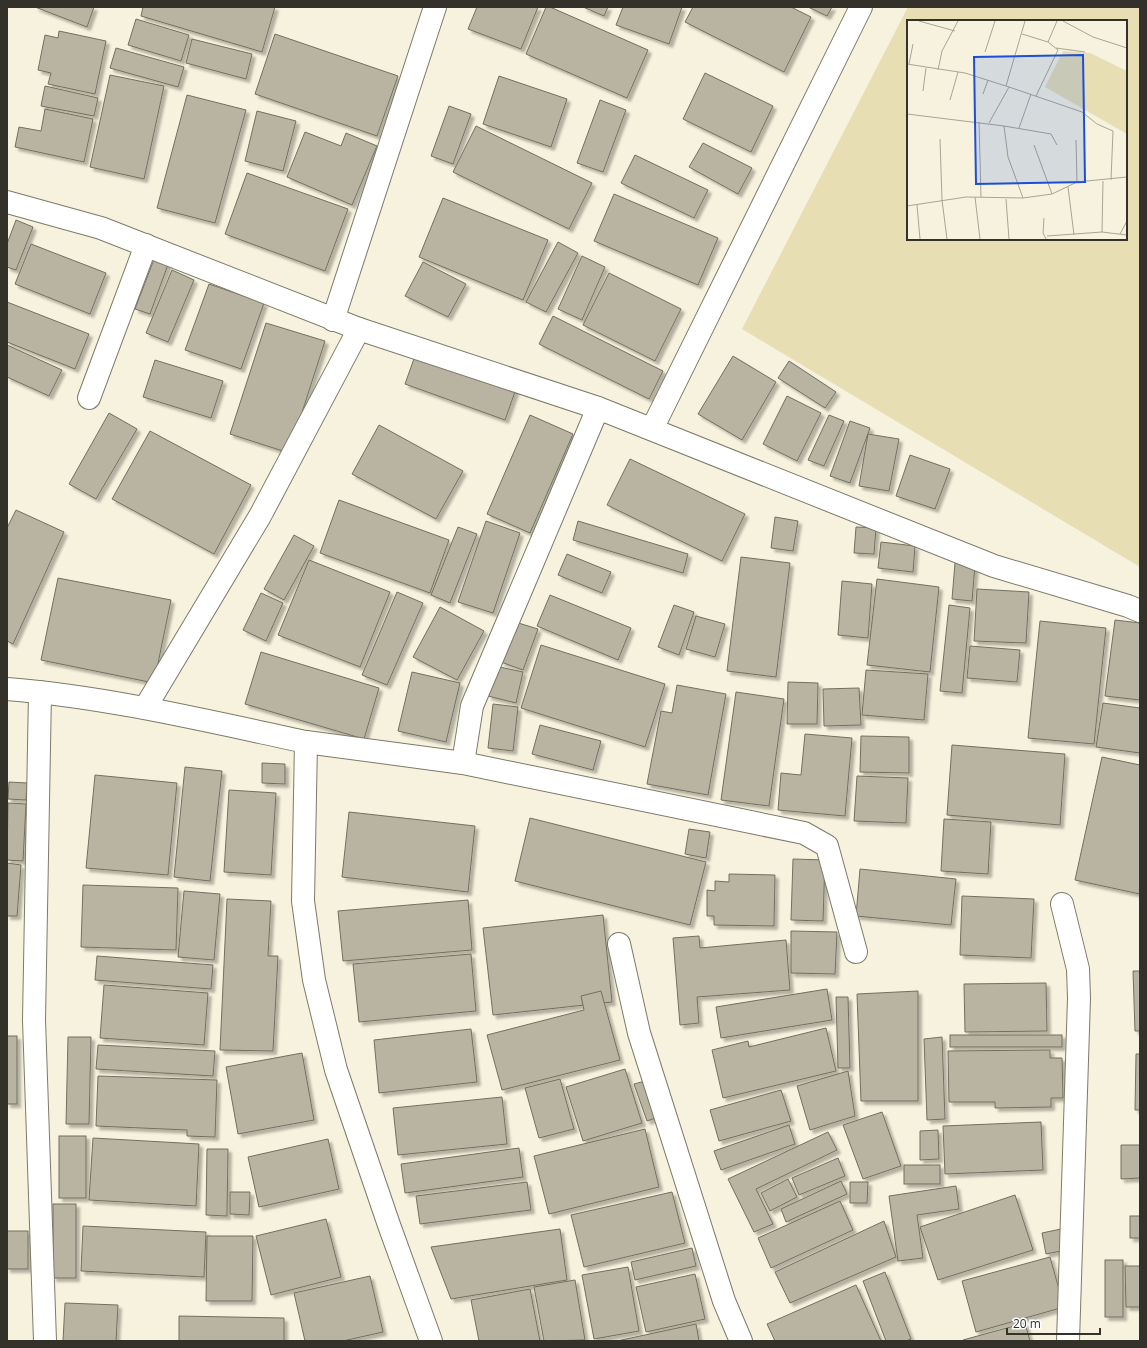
<svg xmlns="http://www.w3.org/2000/svg" width="1147" height="1348" font-family="'Open Sans',sans-serif">
	<style>
		.green { fill: #e8deb3; fill-rule: evenodd }
		.building { fill: #b8b4a1; stroke: #736f5e; filter: url(#shadow) }
		.lines { fill: none; stroke-linecap: round; stroke-linejoin: round }
		.street-casing { stroke: #7e7a69; stroke-width: 24 }
		.street { stroke: #fff; stroke-width: 22 }
		.inset-road { fill: none; stroke: #a8a596; stroke-width: 1 }
		.view { fill: #1d4ed8; fill-opacity: 0.15; stroke: #1d4ed8; stroke-width: 2 }
		.inset-edge { fill: none; stroke: #333129; stroke-width: 2 }
	</style>
	<defs>
		<filter id="shadow"><feDropShadow dx="3.5" dy="3.5" stdDeviation="1" flood-color="#0004"/></filter>
	</defs>
	<rect width="100%" height="100%" fill="#f6f2de"/>
	<path class="green" d="M908,7h232v560l-398,-238zM908,21h218v218h-218z"/>
	<g class="building">
		<polygon points="35,7 94,7 87,27"/>
		<polygon points="143,7 275,7 262,52 141,16"/>
		<polygon points="477,7 538,7 521,49 468,29"/>
		<polygon points="546,7 550,7 648,50 627,98 526,54"/>
		<polygon points="583,7 608,7 604,16"/>
		<polygon points="623,7 682,7 669,44 616,25"/>
		<polygon points="693,7 791,7 811,17 784,72 685,22"/>
		<polygon points="808,7 832,7 827,16"/>
		<polygon points="136,19 189,35 181,61 128,45"/>
		<polygon points="59,31 106,41 95,94 48,84 51,73 38,70 45,35 58,38"/>
		<polygon points="275,34 398,76 377,136 255,94"/>
		<polygon points="192,39 252,54 246,79 186,63"/>
		<polygon points="116,48 184,67 178,87 110,68"/>
		<polygon points="705,73 773,106 751,152 683,119"/>
		<polygon points="110,75 164,86 144,179 90,167"/>
		<polygon points="499,76 567,99 551,147 483,124"/>
		<polygon points="45,86 98,98 94,116 41,106"/>
		<polygon points="187,95 246,110 215,223 157,208"/>
		<polygon points="600,100 626,110 603,172 577,163"/>
		<polygon points="449,106 471,114 453,164 431,156"/>
		<polygon points="45,109 93,119 84,162 15,147 19,127 41,131"/>
		<polygon points="257,111 296,121 283,171 245,161"/>
		<polygon points="476,126 592,183 569,229 453,172"/>
		<polygon points="305,132 341,146 346,133 377,146 352,205 287,177"/>
		<polygon points="703,143 752,168 738,194 689,167"/>
		<polygon points="635,155 708,190 694,218 621,183"/>
		<polygon points="247,173 348,209 325,271 225,234"/>
		<polygon points="614,194 718,238 698,285 594,241"/>
		<polygon points="443,198 548,240 523,300 419,257"/>
		<polygon points="16,220 33,227 16,270 7,267 7,244"/>
		<polygon points="558,242 578,253 546,312 526,302"/>
		<polygon points="31,244 106,273 90,314 15,284"/>
		<polygon points="156,254 170,259 150,314 135,309"/>
		<polygon points="582,256 605,267 582,320 558,309"/>
		<polygon points="423,262 466,284 448,317 405,296"/>
		<polygon points="172,270 194,280 168,342 146,333"/>
		<polygon points="609,273 681,309 655,361 583,325"/>
		<polygon points="209,284 264,303 241,369 185,350"/>
		<polygon points="7,302 89,334 75,369 7,342"/>
		<polygon points="553,316 663,371 649,399 539,344"/>
		<polygon points="266,323 325,341 289,453 230,434"/>
		<polygon points="7,345 62,370 49,396 7,377"/>
		<polygon points="416,353 516,389 505,420 405,384"/>
		<polygon points="733,356 776,382 742,440 698,414"/>
		<polygon points="155,360 223,381 211,418 143,397"/>
		<polygon points="789,361 836,392 825,408 778,378"/>
		<polygon points="787,396 821,413 797,461 763,444"/>
		<polygon points="109,413 137,429 96,499 69,484"/>
		<polygon points="530,415 573,434 530,533 487,514"/>
		<polygon points="829,415 844,421 824,466 808,460"/>
		<polygon points="850,421 870,428 850,483 830,476"/>
		<polygon points="379,425 463,471 436,519 352,474"/>
		<polygon points="150,431 251,485 214,554 112,499"/>
		<polygon points="868,434 899,439 889,491 859,486"/>
		<polygon points="910,455 950,469 935,509 896,496"/>
		<polygon points="630,459 745,514 722,561 607,505"/>
		<polygon points="339,500 449,540 430,593 320,553"/>
		<polygon points="16,510 64,532 13,644 7,641 7,528"/>
		<polygon points="775,517 798,521 793,551 771,548"/>
		<polygon points="486,521 520,533 493,613 458,602"/>
		<polygon points="578,521 688,554 683,573 573,540"/>
		<polygon points="458,527 477,534 450,603 431,595"/>
		<polygon points="856,527 876,528 874,554 854,553"/>
		<polygon points="294,535 314,546 284,600 264,589"/>
		<polygon points="881,542 915,546 913,572 878,568"/>
		<polygon points="567,554 611,572 602,593 558,575"/>
		<polygon points="741,557 790,563 776,677 727,671"/>
		<polygon points="309,560 390,592 360,667 278,635"/>
		<polygon points="955,563 975,565 972,601 952,599"/>
		<polygon points="58,578 171,600 154,683 41,660"/>
		<polygon points="877,579 939,587 930,672 867,665"/>
		<polygon points="842,581 872,584 868,638 838,635"/>
		<polygon points="977,589 1029,592 1026,643 974,641"/>
		<polygon points="397,592 423,603 387,685 362,675"/>
		<polygon points="261,593 283,603 266,641 243,630"/>
		<polygon points="550,595 631,628 618,660 537,626"/>
		<polygon points="674,605 694,612 679,655 658,647"/>
		<polygon points="949,605 970,608 962,693 940,691"/>
		<polygon points="440,607 484,631 457,680 413,657"/>
		<polygon points="696,616 725,624 715,657 686,649"/>
		<polygon points="1115,620 1140,623 1140,700 1105,696"/>
		<polygon points="1040,621 1106,628 1094,744 1028,738"/>
		<polygon points="515,622 538,629 523,670 501,662"/>
		<polygon points="541,645 665,684 645,747 521,708"/>
		<polygon points="970,646 1020,650 1017,682 967,678"/>
		<polygon points="261,652 379,688 364,739 245,704"/>
		<polygon points="495,666 523,672 516,703 488,696"/>
		<polygon points="866,670 928,674 924,720 862,715"/>
		<polygon points="412,672 460,683 446,742 398,731"/>
		<polygon points="788,682 818,683 817,724 787,724"/>
		<polygon points="677,685 726,694 708,795 647,784 661,711 672,713"/>
		<polygon points="859,688 861,725 824,726 823,689"/>
		<polygon points="736,692 784,699 769,806 721,800"/>
		<polygon points="1103,703 1140,708 1140,753 1096,747"/>
		<polygon points="493,704 518,707 513,751 488,748"/>
		<polygon points="540,725 601,741 593,770 532,754"/>
		<polygon points="805,734 852,738 845,816 778,810 781,773 801,775"/>
		<polygon points="861,736 909,737 909,773 860,772"/>
		<polygon points="952,745 1065,754 1060,825 947,815"/>
		<polygon points="1102,757 1140,765 1140,894 1075,880"/>
		<polygon points="262,763 285,764 285,784 262,783"/>
		<polygon points="185,767 222,771 210,881 174,877"/>
		<polygon points="95,775 177,783 168,875 86,868"/>
		<polygon points="857,776 908,778 906,823 854,821"/>
		<polygon points="9,782 27,783 26,800 8,799"/>
		<polygon points="229,790 276,793 271,875 224,872"/>
		<polygon points="8,803 26,804 23,861 7,860"/>
		<polygon points="349,812 475,826 468,892 342,877"/>
		<polygon points="530,818 706,862 690,925 515,881"/>
		<polygon points="944,819 991,822 988,874 941,871"/>
		<polygon points="689,829 710,832 706,858 685,854"/>
		<polygon points="793,859 825,860 823,921 791,920"/>
		<polygon points="7,863 21,865 17,916 7,916"/>
		<polygon points="860,869 956,879 951,925 856,916"/>
		<polygon points="729,874 775,875 774,926 714,925 714,916 707,916 707,890 715,891 715,881 729,882"/>
		<polygon points="83,885 178,888 176,950 81,947"/>
		<polygon points="184,891 220,894 214,960 178,957"/>
		<polygon points="962,896 1034,899 1031,958 960,955"/>
		<polygon points="227,899 271,901 268,956 278,956 273,1051 220,1050"/>
		<polygon points="468,900 472,950 343,961 338,911"/>
		<polygon points="603,915 612,1002 493,1015 483,928"/>
		<polygon points="791,931 837,932 835,974 791,973"/>
		<polygon points="699,936 700,948 786,940 790,990 697,997 699,1023 680,1025 673,938"/>
		<polygon points="471,954 476,1011 359,1022 353,964"/>
		<polygon points="97,956 213,965 211,989 95,980"/>
		<polygon points="1133,971 1140,971 1140,1031 1135,1031"/>
		<polygon points="1046,983 1047,1031 965,1032 964,984"/>
		<polygon points="104,985 208,993 204,1045 100,1038"/>
		<polygon points="827,989 832,1020 721,1038 716,1007"/>
		<polygon points="601,991 620,1060 502,1090 487,1035 584,1010 581,996"/>
		<polygon points="918,991 918,1101 861,1101 857,994"/>
		<polygon points="836,997 848,997 850,1068 838,1068"/>
		<polygon points="826,1028 836,1071 723,1098 712,1050 748,1041 749,1047"/>
		<polygon points="471,1029 477,1082 379,1093 374,1040"/>
		<rect x="950" y="1035" width="112" height="12"/>
		<rect x="7" y="1036" width="10" height="68"/>
		<polygon points="68,1037 91,1037 89,1124 66,1124"/>
		<polygon points="942,1037 945,1119 927,1120 924,1039"/>
		<polygon points="98,1045 215,1051 213,1076 96,1069"/>
		<polygon points="1050,1050 1050,1058 1062,1058 1063,1098 1051,1098 1051,1107 995,1108 995,1102 949,1102 948,1051"/>
		<polygon points="302,1053 314,1120 238,1134 226,1067"/>
		<polygon points="1136,1054 1140,1054 1140,1110 1135,1110"/>
		<polygon points="625,1069 642,1123 583,1141 566,1087"/>
		<polygon points="848,1071 855,1116 810,1130 797,1086"/>
		<polygon points="98,1076 217,1080 215,1137 187,1136 187,1130 96,1126"/>
		<polygon points="560,1079 574,1129 539,1138 525,1088"/>
		<polygon points="649,1080 661,1116 647,1121 634,1084"/>
		<polygon points="781,1090 791,1121 719,1141 710,1110"/>
		<polygon points="502,1097 507,1144 398,1155 393,1108"/>
		<polygon points="882,1112 901,1166 863,1179 843,1125"/>
		<polygon points="1041,1122 1043,1170 945,1174 943,1126"/>
		<polygon points="789,1125 795,1144 721,1170 714,1151"/>
		<polygon points="645,1129 659,1187 549,1214 534,1156"/>
		<polygon points="938,1130 939,1159 920,1160 920,1131"/>
		<polygon points="828,1132 837,1150 756,1189 773,1224 754,1232 728,1179"/>
		<rect x="59" y="1136" width="27" height="62"/>
		<polygon points="93,1138 199,1144 196,1206 89,1200"/>
		<polygon points="328,1139 339,1189 259,1207 248,1157"/>
		<polygon points="1121,1145 1140,1145 1140,1178 1121,1179"/>
		<polygon points="519,1148 523,1177 405,1193 401,1164"/>
		<polygon points="207,1149 228,1149 227,1216 206,1215"/>
		<polygon points="838,1158 845,1176 799,1195 792,1178"/>
		<rect x="904" y="1165" width="36" height="19"/>
		<polygon points="788,1179 797,1197 770,1211 761,1193"/>
		<polygon points="841,1181 847,1194 786,1222 781,1209"/>
		<polygon points="527,1182 531,1210 420,1224 416,1196"/>
		<polygon points="850,1182 868,1182 867,1203 850,1203"/>
		<polygon points="956,1186 959,1209 917,1215 923,1258 898,1261 889,1196"/>
		<polygon points="230,1192 250,1192 249,1215 230,1214"/>
		<polygon points="672,1192 685,1243 584,1267 571,1215"/>
		<polygon points="1015,1195 1033,1250 938,1280 920,1227"/>
		<polygon points="840,1201 853,1230 771,1268 758,1238"/>
		<rect x="53" y="1204" width="23" height="74"/>
		<rect x="1130" y="1216" width="10" height="22"/>
		<polygon points="326,1219 341,1277 271,1295 256,1236"/>
		<polygon points="884,1221 896,1257 790,1303 775,1272"/>
		<polygon points="83,1226 206,1232 204,1277 81,1271"/>
		<polygon points="560,1229 567,1280 451,1299 431,1247"/>
		<polygon points="1061,1229 1066,1250 1046,1254 1042,1233"/>
		<rect x="7" y="1231" width="21" height="38"/>
		<polygon points="207,1236 253,1236 252,1301 206,1301"/>
		<polygon points="692,1248 696,1266 635,1280 631,1262"/>
		<polygon points="1050,1257 1064,1307 976,1332 962,1281"/>
		<rect x="1105" y="1260" width="18" height="57"/>
		<polygon points="1125,1266 1140,1266 1140,1307 1126,1307"/>
		<polygon points="628,1267 639,1331 594,1339 582,1275"/>
		<polygon points="885,1272 911,1339 906,1341 886,1341 863,1281"/>
		<polygon points="695,1274 705,1319 646,1332 636,1287"/>
		<polygon points="370,1276 383,1332 343,1341 305,1341 294,1293"/>
		<polygon points="575,1280 585,1340 544,1341 534,1287"/>
		<polygon points="856,1285 881,1341 775,1341 767,1324"/>
		<polygon points="530,1289 540,1341 479,1341 471,1300"/>
		<polygon points="65,1303 118,1305 116,1341 63,1341"/>
		<polygon points="179,1316 284,1318 284,1341 179,1341"/>
		<polygon points="1025,1323 1030,1341 963,1341 963,1340"/>
		<polygon points="696,1324 699,1341 617,1341"/>
	</g>
	<g class="lines">
		<defs>
			<g id="street">
				<polyline points="7,202 101,228 359,329 260,516 145,708"/>
				<polyline points="333,320 435,7"/>
				<polyline points="359,329 598,408 994,566 1128,606 1140,611"/>
				<polyline points="89,398 146,245"/>
				<polyline points="652,429 861,7"/>
				<path d="M7,689c101,8 200,32 299,53l-3,159 11,79 22,90 53,155 42,116"/>
				<polyline points="40,692 34,1020 45,1341"/>
				<polyline points="306,742 463,763 804,833 827,846 856,952"/>
				<polyline points="463,763 472,706 598,408"/>
				<polyline points="1062,904 1078,969 1079,998 1068,1341"/>
				<polyline points="619,944 639,1033 724,1301 741,1341"/>
			</g>
		</defs>
		<use href="#street" class="street-casing"/>
		<use href="#street" class="street"/>
	</g>
	<g transform="translate(907 20)">
		<rect width="220" height="220" fill="#f6f2de"/>
		<path d="M156,31l27,2 37,18v63l-82,-47z" fill="#e8deb3"/>
		<path class="inset-road" d="M12,1l36,10M156,1l30,16 34,11M115,14l26,8 10,8 -22,46M141,22l9,-21M149,28l29,4M78,32l10,-31M0,44l58,9 44,14 -20,36M2,44l4,-20M31,50l4,-19 16,-30M99,66l19,-65M102,67l73,25 15,12 16,7 -2,49M16,71l3,-23M76,74l5,-14M43,80l8,-28M0,94l97,12 4,31 15,41M72,102l2,75M97,106l47,8 6,11M112,108l12,-34M0,117v69M33,119l2,61 5,39M169,120l1,42M127,125l18,49M161,167l6,48M68,177l5,42M99,179l3,40M10,185l3,34M0,186l59,-9 57,1 29,-4 25,-12 50,-5M137,198l-1,15 3,6M195,212l1,-51M213,214l7,-13M140,216l55,-4 25,3"/>
		<path class="view" d="M176,35l2,127 -109,2 -2,-127z"/>
		<rect width="220" height="220" class="inset-edge"/>
	</g>
	<rect width="1147" height="1348" fill="none" stroke="#333129" stroke-width="16"/>
	<path d="M1007 1328v6h93v-6" fill="none" stroke="#333129" stroke-width="2"/>
	<text x="1013" y="1328" font-size="12" fill="#333129" stroke="#ffffff" stroke-width="3" paint-order="stroke">20 m</text>
</svg>
